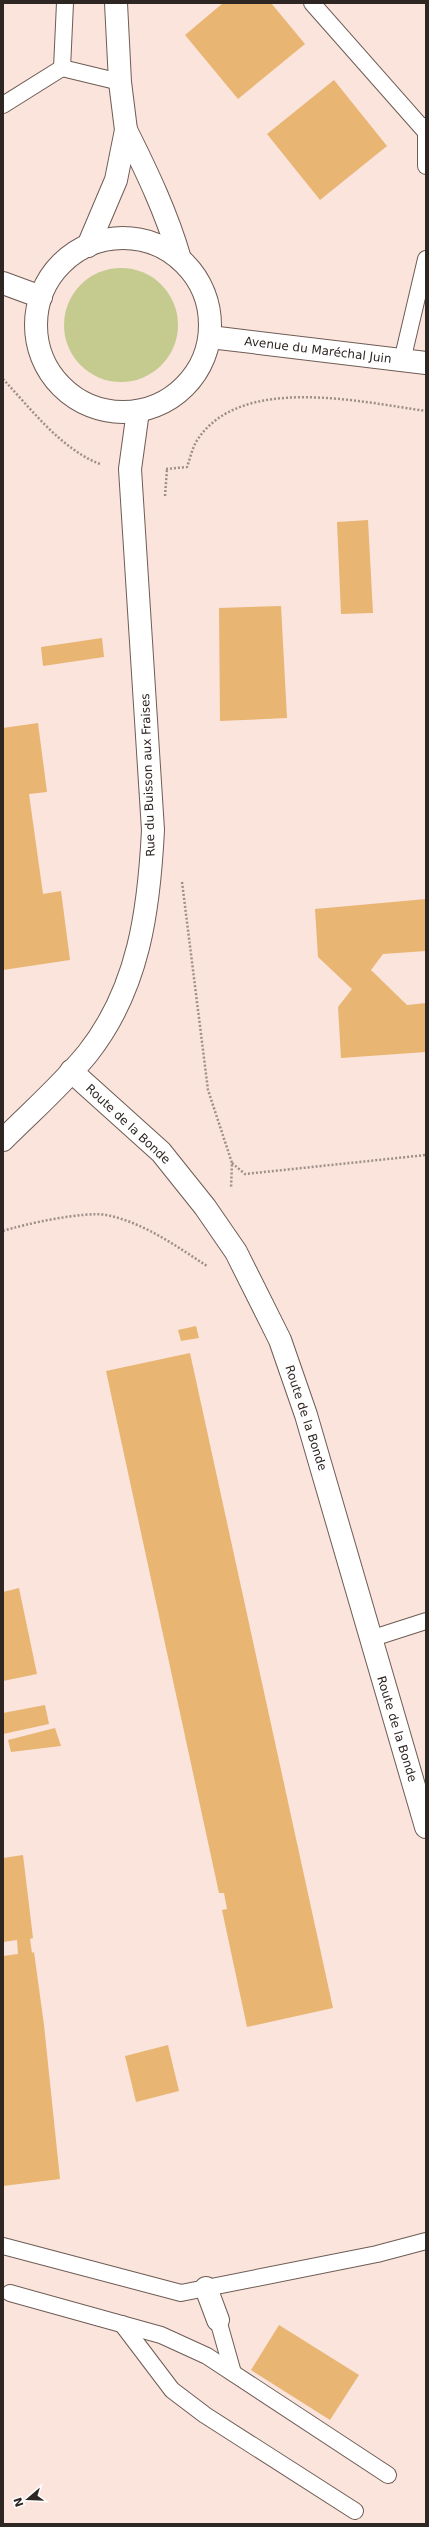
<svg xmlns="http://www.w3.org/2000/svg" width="429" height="2527" font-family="'DejaVu Sans',sans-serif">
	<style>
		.green { fill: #c5cb8f }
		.building { fill: #e9b573 }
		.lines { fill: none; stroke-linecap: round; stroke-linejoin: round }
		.service-casing { stroke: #6e5c55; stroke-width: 18 }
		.minor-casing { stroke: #6e5c55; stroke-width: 24 }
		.tertiary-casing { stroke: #6e5c55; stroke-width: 24 }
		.path { stroke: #9e8f89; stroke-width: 2.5; stroke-dasharray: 2 2; stroke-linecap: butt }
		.service { stroke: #fff; stroke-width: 16 }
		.minor { stroke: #fff; stroke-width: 22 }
		.tertiary { stroke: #fff; stroke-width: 22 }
		.labels { text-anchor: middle; stroke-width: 3; stroke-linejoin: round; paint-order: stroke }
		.street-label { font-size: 12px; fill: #2e2623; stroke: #fff }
	</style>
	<rect width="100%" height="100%" fill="#fae4dc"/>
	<circle class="green" cx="121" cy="325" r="57"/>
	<g class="building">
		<polygon points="223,3 271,3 305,44 238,99 185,35"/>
		<polygon points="334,80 387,146 320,200 267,134"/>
		<polygon points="368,520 373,613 341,614 337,522"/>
		<polygon points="281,606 287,718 220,721 219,608"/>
		<polygon points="102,638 104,657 43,666 41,647"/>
		<polygon points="38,723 47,792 29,794 43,894 61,891 70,960 3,970 3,728"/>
		<polygon points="426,899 426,951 383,954 371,970 407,1005 426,1003 426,1052 341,1058 338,1007 352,989 318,957 315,909"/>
		<polygon points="196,1326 199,1338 181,1341 178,1330"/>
		<polygon points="190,1353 333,2008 247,2027 222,1910 227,1909 224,1893 219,1893 106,1371"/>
		<polygon points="19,1588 37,1674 3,1681 3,1592"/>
		<polygon points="45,1705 49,1724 3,1734 3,1713"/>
		<polygon points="55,1728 61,1746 11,1752 8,1740"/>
		<polygon points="23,1855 33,1938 30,1939 32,1953 34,1952 44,2025 60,2179 3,2186 3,1956 18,1954 17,1940 3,1942 3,1858"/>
		<polygon points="168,2045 179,2091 136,2102 125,2056"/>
		<polygon points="279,2325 359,2375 330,2420 251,2370"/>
	</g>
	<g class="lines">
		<defs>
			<g id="service">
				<polyline points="312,3 425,131"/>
				<polyline points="62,68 120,82"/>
				<polyline points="3,105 62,68 65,3"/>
				<polyline points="426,126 426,166"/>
				<polyline points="402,361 426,259"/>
				<polyline points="370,1639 426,1621"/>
				<polyline points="3,2246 181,2293 377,2254 426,2241"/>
				<polyline points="10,2293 161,2335 207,2356 388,2475"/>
				<polyline points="218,2320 233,2373"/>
				<polyline points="122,2324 172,2390 205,2415 355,2511"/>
			</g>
			<g id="minor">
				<polyline points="71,1071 161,1152 205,1207 236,1252 280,1340 306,1415 426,1827"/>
				<polyline points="206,2288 218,2320"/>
			</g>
			<g id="tertiary">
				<path d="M126,130c21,42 41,84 54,129"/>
				<circle cx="123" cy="325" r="87"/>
				<polyline points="88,246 116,180 126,130 120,82 116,3"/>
				<polyline points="3,283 41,297"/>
				<polyline points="210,337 426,363"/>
				<path d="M3,1140c28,-28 60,-56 85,-87 51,-65 61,-143 65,-223l-23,-361 8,-58"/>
			</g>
		</defs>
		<use href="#service" class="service-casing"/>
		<use href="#minor" class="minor-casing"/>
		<use href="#tertiary" class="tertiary-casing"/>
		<g class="path">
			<path d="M3,379c28,30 58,70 97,85"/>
			<path d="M166,469l21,-2c3,-8 5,-18 9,-25 42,-69 165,-40 230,-31"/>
			<polyline points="165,496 167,469"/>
			<polyline points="182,882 208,1090 232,1163 231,1188"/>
			<polyline points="232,1163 245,1174 426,1155"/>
			<path d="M3,1231c21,-7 82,-20 103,-16 37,7 70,31 101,51"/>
		</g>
		<use href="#service" class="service"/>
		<use href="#minor" class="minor"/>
		<use href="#tertiary" class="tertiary"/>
	</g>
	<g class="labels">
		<g class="street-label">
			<text transform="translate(318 350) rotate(7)" y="4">Avenue du Maréchal Juin</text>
			<text transform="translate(148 775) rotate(-92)" y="4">Rue du Buisson aux Fraises</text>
			<text transform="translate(128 1124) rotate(43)" y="4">Route de la Bonde</text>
			<text transform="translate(306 1418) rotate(72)" y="4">Route de la Bonde</text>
			<text transform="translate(397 1729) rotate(73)" y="4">Route de la Bonde</text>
		</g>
	</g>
	<rect width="429" height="2527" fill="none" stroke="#2e2623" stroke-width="8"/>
	<g transform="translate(28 2499) rotate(251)" stroke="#ffffff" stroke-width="3" paint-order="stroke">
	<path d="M0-3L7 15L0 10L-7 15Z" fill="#2e2623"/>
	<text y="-6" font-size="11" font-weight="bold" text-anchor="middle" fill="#2e2623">N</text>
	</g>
</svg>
